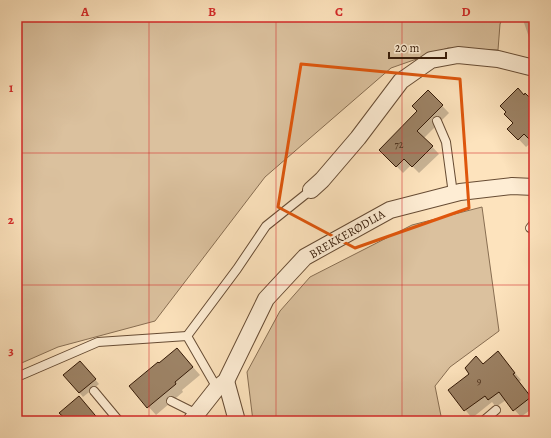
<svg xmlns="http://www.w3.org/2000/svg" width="551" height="438" font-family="Alegreya,serif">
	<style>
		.green { fill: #dbc19e; stroke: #886e52 }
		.shadow { fill: #0003 }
		.building { fill: #9d8366; stroke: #351a07 }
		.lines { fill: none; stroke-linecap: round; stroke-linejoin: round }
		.service-casing { stroke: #674c34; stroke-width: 10 }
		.minor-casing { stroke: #674c34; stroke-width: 18 }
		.service { stroke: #feedd4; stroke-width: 8 }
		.minor { stroke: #feedd4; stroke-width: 16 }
		.marked { fill: none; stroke: #df560c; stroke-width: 3; stroke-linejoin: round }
		.grid { fill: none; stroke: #d62828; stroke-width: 1; stroke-opacity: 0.55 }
		.labels { text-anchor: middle; stroke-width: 4; stroke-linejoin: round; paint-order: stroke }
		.number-label { font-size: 10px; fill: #4f341f }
		.street-label { font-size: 12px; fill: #351a07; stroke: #feedd4 }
		.neatline { fill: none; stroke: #d62828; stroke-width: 1.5 }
		.grid-label { font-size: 13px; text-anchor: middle; font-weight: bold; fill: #d62828 }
	</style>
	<rect width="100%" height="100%" fill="#fde3bd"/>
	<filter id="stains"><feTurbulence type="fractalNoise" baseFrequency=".005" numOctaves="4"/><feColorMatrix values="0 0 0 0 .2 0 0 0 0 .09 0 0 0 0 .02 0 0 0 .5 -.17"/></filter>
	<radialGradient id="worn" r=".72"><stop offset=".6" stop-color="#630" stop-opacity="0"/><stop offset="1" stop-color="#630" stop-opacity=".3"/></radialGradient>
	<g class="green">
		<polygon points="17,17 503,17 500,24 498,50 448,48 391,68 265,177 155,321 58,347 17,365"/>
		<polygon points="482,207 499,331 450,367 435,386 441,416 441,421 253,421 247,372 280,311 310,277 412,225"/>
	</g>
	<g class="shadow">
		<polygon points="522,17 534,17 534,48 532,46"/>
		<polygon points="428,91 449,113 424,138 439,154 419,173 411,165 403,173 381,150 418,111"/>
		<polygon points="524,96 534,103 534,143 533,141 526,147 509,129 515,123"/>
		<polygon points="534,241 534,250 529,245"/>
		<polygon points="177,349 200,375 182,390 183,392 156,415 130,386"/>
		<polygon points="498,353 521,380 519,382 534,400 534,407 521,417 506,400 496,407 492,402 472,418 449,390"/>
		<polygon points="84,366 99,384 83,397 65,375"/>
		<polygon points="87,406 100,421 56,421 63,415"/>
	</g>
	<g class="building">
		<polygon points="518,88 524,95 525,93 534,102 534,144 524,134 518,140 507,129 513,123 504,114 506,112 500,106"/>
		<polygon points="428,90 443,105 417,131 433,146 412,167 404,159 396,167 379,150 417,111 412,106"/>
		<polygon points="177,348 193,367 175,382 176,384 147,408 129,386 158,362 159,363"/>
		<polygon points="498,351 515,373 513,374 531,397 513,411 499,392 488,400 485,396 464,411 448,390 469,374 465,368 476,356 483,364"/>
		<polygon points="80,361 96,379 79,393 63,375"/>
		<polygon points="79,396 100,421 68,421 59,413"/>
	</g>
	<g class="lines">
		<defs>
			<g id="service">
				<polyline points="437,121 446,142 453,194"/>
				<polyline points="530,228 534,223"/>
				<polyline points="187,336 237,269 266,226 311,190"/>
				<polyline points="17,377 98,342 187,336 217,388"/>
				<polyline points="94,391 119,421"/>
				<polyline points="171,401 197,414"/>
				<polyline points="483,421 496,410"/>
			</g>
			<g id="minor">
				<polyline points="311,190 322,180 358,138 401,81 431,60 458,55 498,59 534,68"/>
				<polyline points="226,381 237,421"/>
				<polyline points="191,421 217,388 226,381 266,299 305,257 390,210 460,192 512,186 534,187"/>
			</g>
		</defs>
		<use href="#service" class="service-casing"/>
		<use href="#minor" class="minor-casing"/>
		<use href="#service" class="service"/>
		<use href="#minor" class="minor"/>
	</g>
	<path class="marked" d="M301,64l159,15 9,129 -114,40 -77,-41z"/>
	<path class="grid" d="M149,17v404M276,17v404M402,17v404M17,153h517M17,285h517"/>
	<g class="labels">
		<g class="number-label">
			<text x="399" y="148">72</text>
			<text x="479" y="384">9</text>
		</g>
		<g class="street-label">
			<text transform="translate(347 234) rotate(-30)" y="4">BREKKERØDLIA</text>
		</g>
	</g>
	<rect width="551" height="438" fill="none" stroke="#fde3bd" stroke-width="44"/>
	<path d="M389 52v6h57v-6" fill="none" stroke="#351a07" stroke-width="2"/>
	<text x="395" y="52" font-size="12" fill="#351a07" stroke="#feedd4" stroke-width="3" paint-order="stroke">20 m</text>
	<rect x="22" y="22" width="507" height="394" class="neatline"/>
	<g class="grid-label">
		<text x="85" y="16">A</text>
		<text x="212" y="16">B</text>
		<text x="339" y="16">C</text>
		<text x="466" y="16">D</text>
		<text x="11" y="92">1</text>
		<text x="11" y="224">2</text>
		<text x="11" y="355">3</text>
	</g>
	<rect width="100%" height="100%" filter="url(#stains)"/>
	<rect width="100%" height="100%" fill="url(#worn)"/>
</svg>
